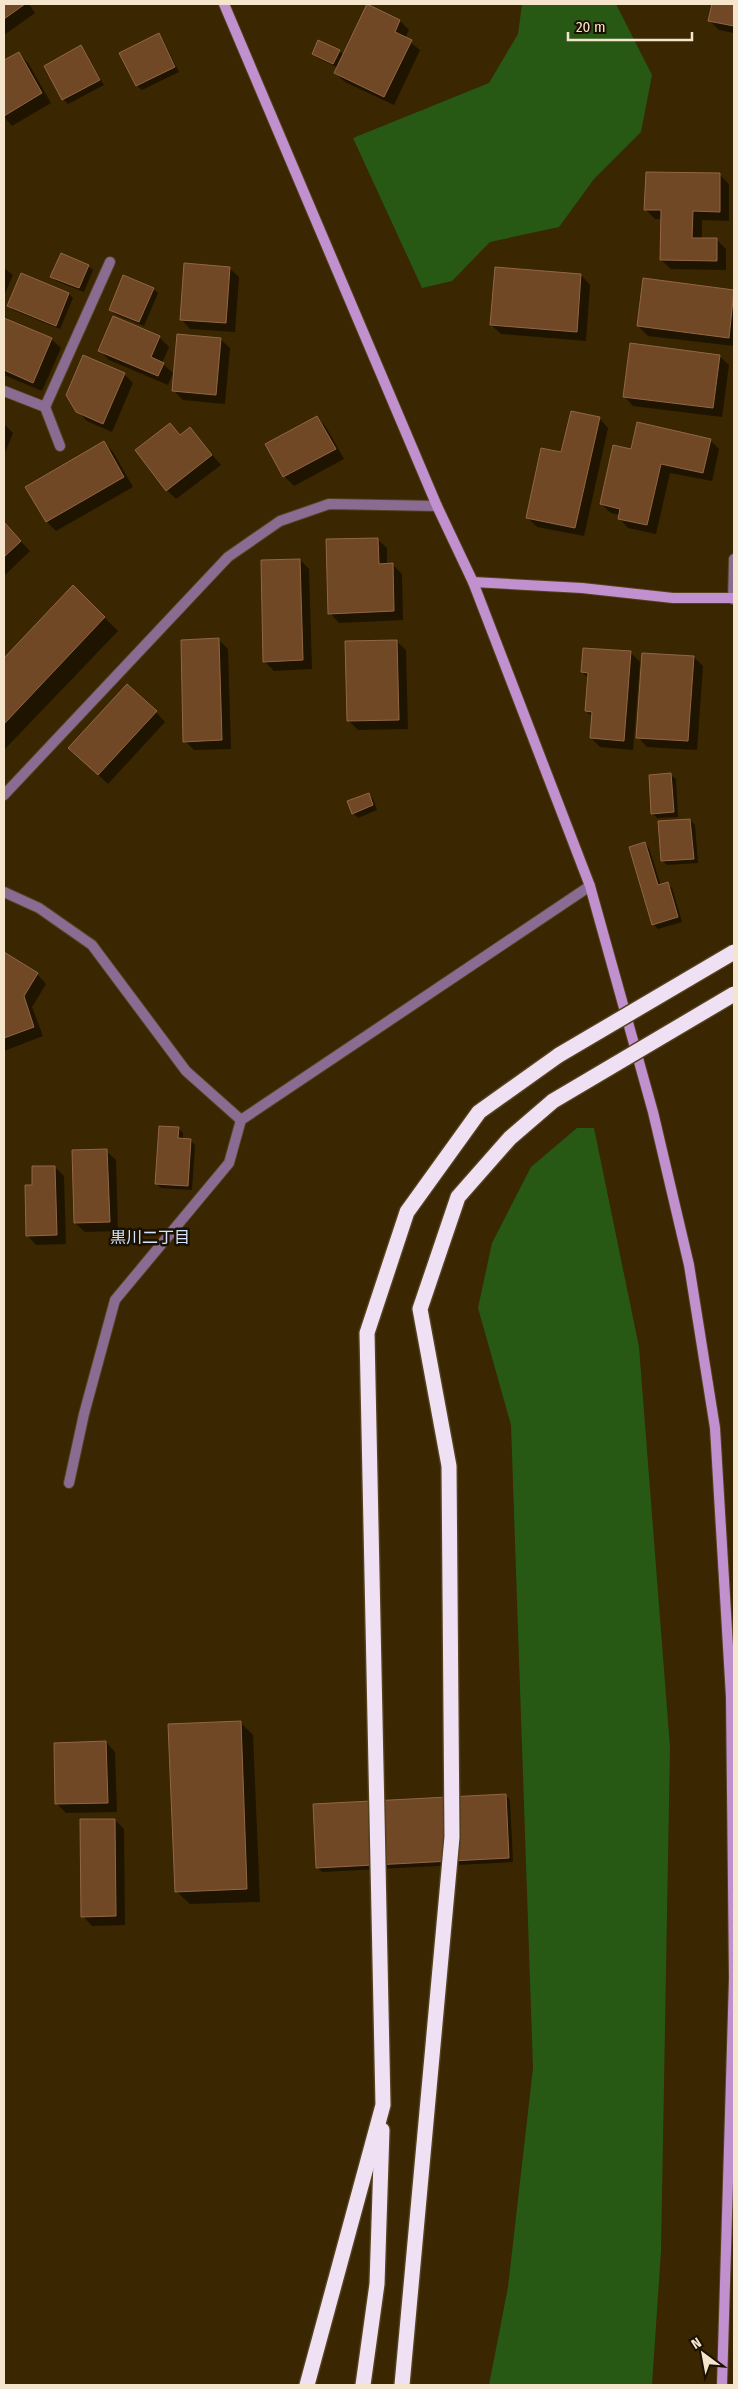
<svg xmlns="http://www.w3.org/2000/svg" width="738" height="2389" font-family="'Fira Sans Condensed','Noto Sans JP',sans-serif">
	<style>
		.green { fill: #275915 }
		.shadow { fill: #0007 }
		.building { fill: #714826; stroke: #926644 }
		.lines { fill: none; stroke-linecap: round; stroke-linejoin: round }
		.street-casing { stroke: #54411d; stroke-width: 12 }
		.secondary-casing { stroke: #54411d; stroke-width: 12 }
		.highway-casing { stroke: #54411d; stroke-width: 18 }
		.street { stroke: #8a6c93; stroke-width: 10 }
		.secondary { stroke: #c190ce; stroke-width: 10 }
		.highway { stroke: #efe0f4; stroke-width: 15 }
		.highway-bridge-casing { stroke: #54411d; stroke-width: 18; stroke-linecap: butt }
		.highway-bridge { stroke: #efe0f4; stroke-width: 15 }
		.labels { text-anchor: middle; stroke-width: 5; stroke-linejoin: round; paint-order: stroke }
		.neighbourhood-label { font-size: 16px; fill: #d3e4fe; stroke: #1c1101 }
	</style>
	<rect width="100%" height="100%" fill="#3a2600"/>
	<g class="green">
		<polygon points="522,4 616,4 652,75 641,132 594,179 559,227 490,242 452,281 422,288 353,138 489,83 518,34"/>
		<polygon points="577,1128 594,1128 639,1347 670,1747 661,2251 652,2385 489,2385 508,2287 533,2068 511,1425 478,1308 492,1243 531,1167"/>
	</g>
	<g class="shadow">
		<polygon points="4,4 29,4 35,13 4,35"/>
		<polygon points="713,4 734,4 734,33 719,30 710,21"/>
		<polygon points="400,21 409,30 405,38 420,50 394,105 345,82 335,73 338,68 318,58 313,54 339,51 344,55"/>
		<polygon points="158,35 163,40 179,72 142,90 137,86 121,54"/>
		<polygon points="81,47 104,85 68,104 63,99"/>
		<polygon points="18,53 28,63 51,103 12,126 4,117 4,62"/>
		<polygon points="720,175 729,184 729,221 702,220 702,239 717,240 726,249 726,270 671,269 661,260 662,219 655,219 646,210"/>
		<polygon points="88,266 93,270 84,292 56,281 51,276"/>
		<polygon points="4,268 13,275 4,296"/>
		<polygon points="229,268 239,277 235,332 190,329 181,319"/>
		<polygon points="581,275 590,285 586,341 501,334 491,325"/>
		<polygon points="644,280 734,291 734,346 648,336 638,326"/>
		<polygon points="153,289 158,293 144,326 115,314 110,310"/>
		<polygon points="69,294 73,298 60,329 13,310 9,306"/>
		<polygon points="4,319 51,339 61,348 42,391 4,375"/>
		<polygon points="159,337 169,347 162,363 173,373 168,385 109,360 100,351"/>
		<polygon points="220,339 230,348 225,404 183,400 173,390"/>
		<polygon points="719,356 729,365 722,417 633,406 624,396"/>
		<polygon points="124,374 133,383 112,432 87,421 77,411"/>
		<polygon points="317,417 326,427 344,459 294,486 284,476 266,444"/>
		<polygon points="599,418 608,428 584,536 537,527 527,517 562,454"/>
		<polygon points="4,424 13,433 4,455"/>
		<polygon points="190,429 221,465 176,499 167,490 181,436"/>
		<polygon points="710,440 719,449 712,481 670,473 656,534 628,528 619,518 620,515 611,513 601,504 632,450"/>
		<polygon points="104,443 113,452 133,487 56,531 47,522"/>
		<polygon points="4,524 30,551 4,576"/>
		<polygon points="377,539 387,548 387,565 393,565 402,574 403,620 339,623 330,613"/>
		<polygon points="300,560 309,569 312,669 274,671 264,661"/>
		<polygon points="73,587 118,631 4,750 4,660"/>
		<polygon points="219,640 228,649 231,749 194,750 185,741"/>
		<polygon points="396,641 406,650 408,729 358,730 349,721"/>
		<polygon points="631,653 640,662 633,750 600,747 591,738 593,717 586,711 589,679 582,672"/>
		<polygon points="694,657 703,666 697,750 647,747 638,737"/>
		<polygon points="156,712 165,722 108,784 79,757"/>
		<polygon points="671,775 676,779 678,817 657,818 652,813"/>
		<polygon points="369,794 373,799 377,810 358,818 353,813"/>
		<polygon points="690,820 695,825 698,863 667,865 663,861"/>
		<polygon points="645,843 649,848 661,886 667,884 672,888 682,922 658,929 653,924"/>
		<polygon points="4,954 37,974 46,984 32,1007 43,1036 4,1051"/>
		<polygon points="178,1128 183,1133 183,1140 190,1140 195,1145 192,1190 161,1188 156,1184"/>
		<polygon points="106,1151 116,1160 118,1231 85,1232 75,1223"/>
		<polygon points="55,1167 64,1176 66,1244 36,1245 27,1235 34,1186"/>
		<polygon points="240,1722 253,1735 260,1902 190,1904 176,1891"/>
		<polygon points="106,1742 115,1752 117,1812 66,1813 57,1804"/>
		<polygon points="505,1795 510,1800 513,1862 322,1872 317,1867"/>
		<polygon points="115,1820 124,1829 125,1925 92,1926 83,1916"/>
	</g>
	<g class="building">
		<polygon points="4,4 25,4 4,19"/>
		<polygon points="367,4 400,20 395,32 412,40 384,97 334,73"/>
		<polygon points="712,4 734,4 734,26 708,21"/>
		<polygon points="159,33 175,67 136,86 119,53"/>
		<polygon points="318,40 340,50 333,64 312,54"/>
		<polygon points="81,45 100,80 62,100 44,66"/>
		<polygon points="19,52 42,93 4,116 4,60"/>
		<polygon points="646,172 720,173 720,212 693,211 692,238 717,238 717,261 660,260 661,210 644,210"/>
		<polygon points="61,253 89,265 79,288 50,277"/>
		<polygon points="184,263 230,267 226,323 180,320"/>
		<polygon points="495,267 581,274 577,332 490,325"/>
		<polygon points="21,273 69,293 56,326 7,306"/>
		<polygon points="123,275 154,288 139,322 109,310"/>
		<polygon points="643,278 734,290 729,338 637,326"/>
		<polygon points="113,316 160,336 151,357 164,363 158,376 98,351"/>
		<polygon points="4,318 52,338 33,383 4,370"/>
		<polygon points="177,334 221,338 216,395 172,391"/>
		<polygon points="630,343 720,355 713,408 623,397"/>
		<polygon points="83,355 125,373 103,424 76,412 66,395"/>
		<polygon points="571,411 600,417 575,528 526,518 541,448 561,452"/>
		<polygon points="317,416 336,449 283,477 265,444"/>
		<polygon points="637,422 711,439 703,473 661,464 647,525 618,519 620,509 600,504 613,445 631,449"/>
		<polygon points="170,423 180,435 190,427 212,455 166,491 135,450"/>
		<polygon points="104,441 124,477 46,522 25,487"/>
		<polygon points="4,522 21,541 4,557"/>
		<polygon points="378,538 379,564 393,563 394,611 328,614 326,539"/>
		<polygon points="300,559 303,660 263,662 261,560"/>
		<polygon points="73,585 105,617 4,724 4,658"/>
		<polygon points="219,638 222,740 183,742 181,640"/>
		<polygon points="397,640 399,720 347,721 345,641"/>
		<polygon points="583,648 631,651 624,741 590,738 592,712 585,711 588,673 581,672"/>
		<polygon points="642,653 694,656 688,741 636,738"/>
		<polygon points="127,684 157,711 98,775 68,748"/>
		<polygon points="671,773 674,812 651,814 649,775"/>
		<polygon points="369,793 373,805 352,814 347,801"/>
		<polygon points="690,819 694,859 661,861 658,821"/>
		<polygon points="645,842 658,885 668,882 678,917 652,925 629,847"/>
		<polygon points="4,952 38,973 24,996 34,1027 4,1038"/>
		<polygon points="159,1126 179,1127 178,1138 191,1139 188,1186 155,1184"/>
		<polygon points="107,1149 110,1222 74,1223 72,1150"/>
		<polygon points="32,1166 55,1166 57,1235 26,1236 25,1185 32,1185"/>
		<polygon points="241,1721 247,1889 175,1892 168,1724"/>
		<polygon points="106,1741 108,1803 55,1804 54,1743"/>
		<polygon points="506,1794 509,1858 316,1868 313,1804"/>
		<polygon points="80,1819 115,1819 116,1916 81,1917"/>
	</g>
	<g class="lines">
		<defs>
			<g id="street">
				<polyline points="4,391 45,407 60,446"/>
				<polyline points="45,407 110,262"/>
				<polyline points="733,599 734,559"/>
				<polyline points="4,795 228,557 280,521 329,504 437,506"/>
				<polyline points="4,892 39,908 92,945 186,1071 241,1120"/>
				<polyline points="69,1483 84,1414 115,1300 229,1163 241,1120 590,886"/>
			</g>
			<g id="secondary">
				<polyline points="224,4 437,506 473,582 590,886 653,1112 689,1265 715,1428 731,1697 734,1978 722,2385"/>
				<polyline points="473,582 582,588 673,598 734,598"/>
			</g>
			<g id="highway">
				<polyline points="307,2385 383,2105 367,1333 407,1212 479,1112 559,1055"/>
				<polyline points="363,2385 377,2284 382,2130"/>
				<polyline points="402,2385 452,1837 449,1466 420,1309 458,1197 510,1138 553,1101"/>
			</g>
		</defs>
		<use href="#street" class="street-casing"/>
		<use href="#secondary" class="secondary-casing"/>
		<use href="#highway" class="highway-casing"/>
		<use href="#street" class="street"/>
		<use href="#secondary" class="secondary"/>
		<use href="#highway" class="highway"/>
		<defs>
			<g id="highway-bridge">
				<polyline points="559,1055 734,952"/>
				<polyline points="553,1101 734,994"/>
			</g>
		</defs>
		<use href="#highway-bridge" class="highway-bridge-casing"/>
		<use href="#highway-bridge" class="highway-bridge"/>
	</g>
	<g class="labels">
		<g class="neighbourhood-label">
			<text x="150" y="1243">黒川二丁目</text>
		</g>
	</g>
	<rect width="738" height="2389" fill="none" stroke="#f5e5cc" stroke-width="10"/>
	<g transform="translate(703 2354) rotate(328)" stroke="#1c1101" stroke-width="4" paint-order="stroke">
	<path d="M0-4L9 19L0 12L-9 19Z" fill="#f5e5cc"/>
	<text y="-8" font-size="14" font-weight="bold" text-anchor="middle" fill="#f5e5cc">N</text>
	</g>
	<path d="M568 32v8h124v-8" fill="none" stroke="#f5e5cc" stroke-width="2.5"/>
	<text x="576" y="32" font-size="15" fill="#f5e5cc" stroke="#1c1101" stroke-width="4" paint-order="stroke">20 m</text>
</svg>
